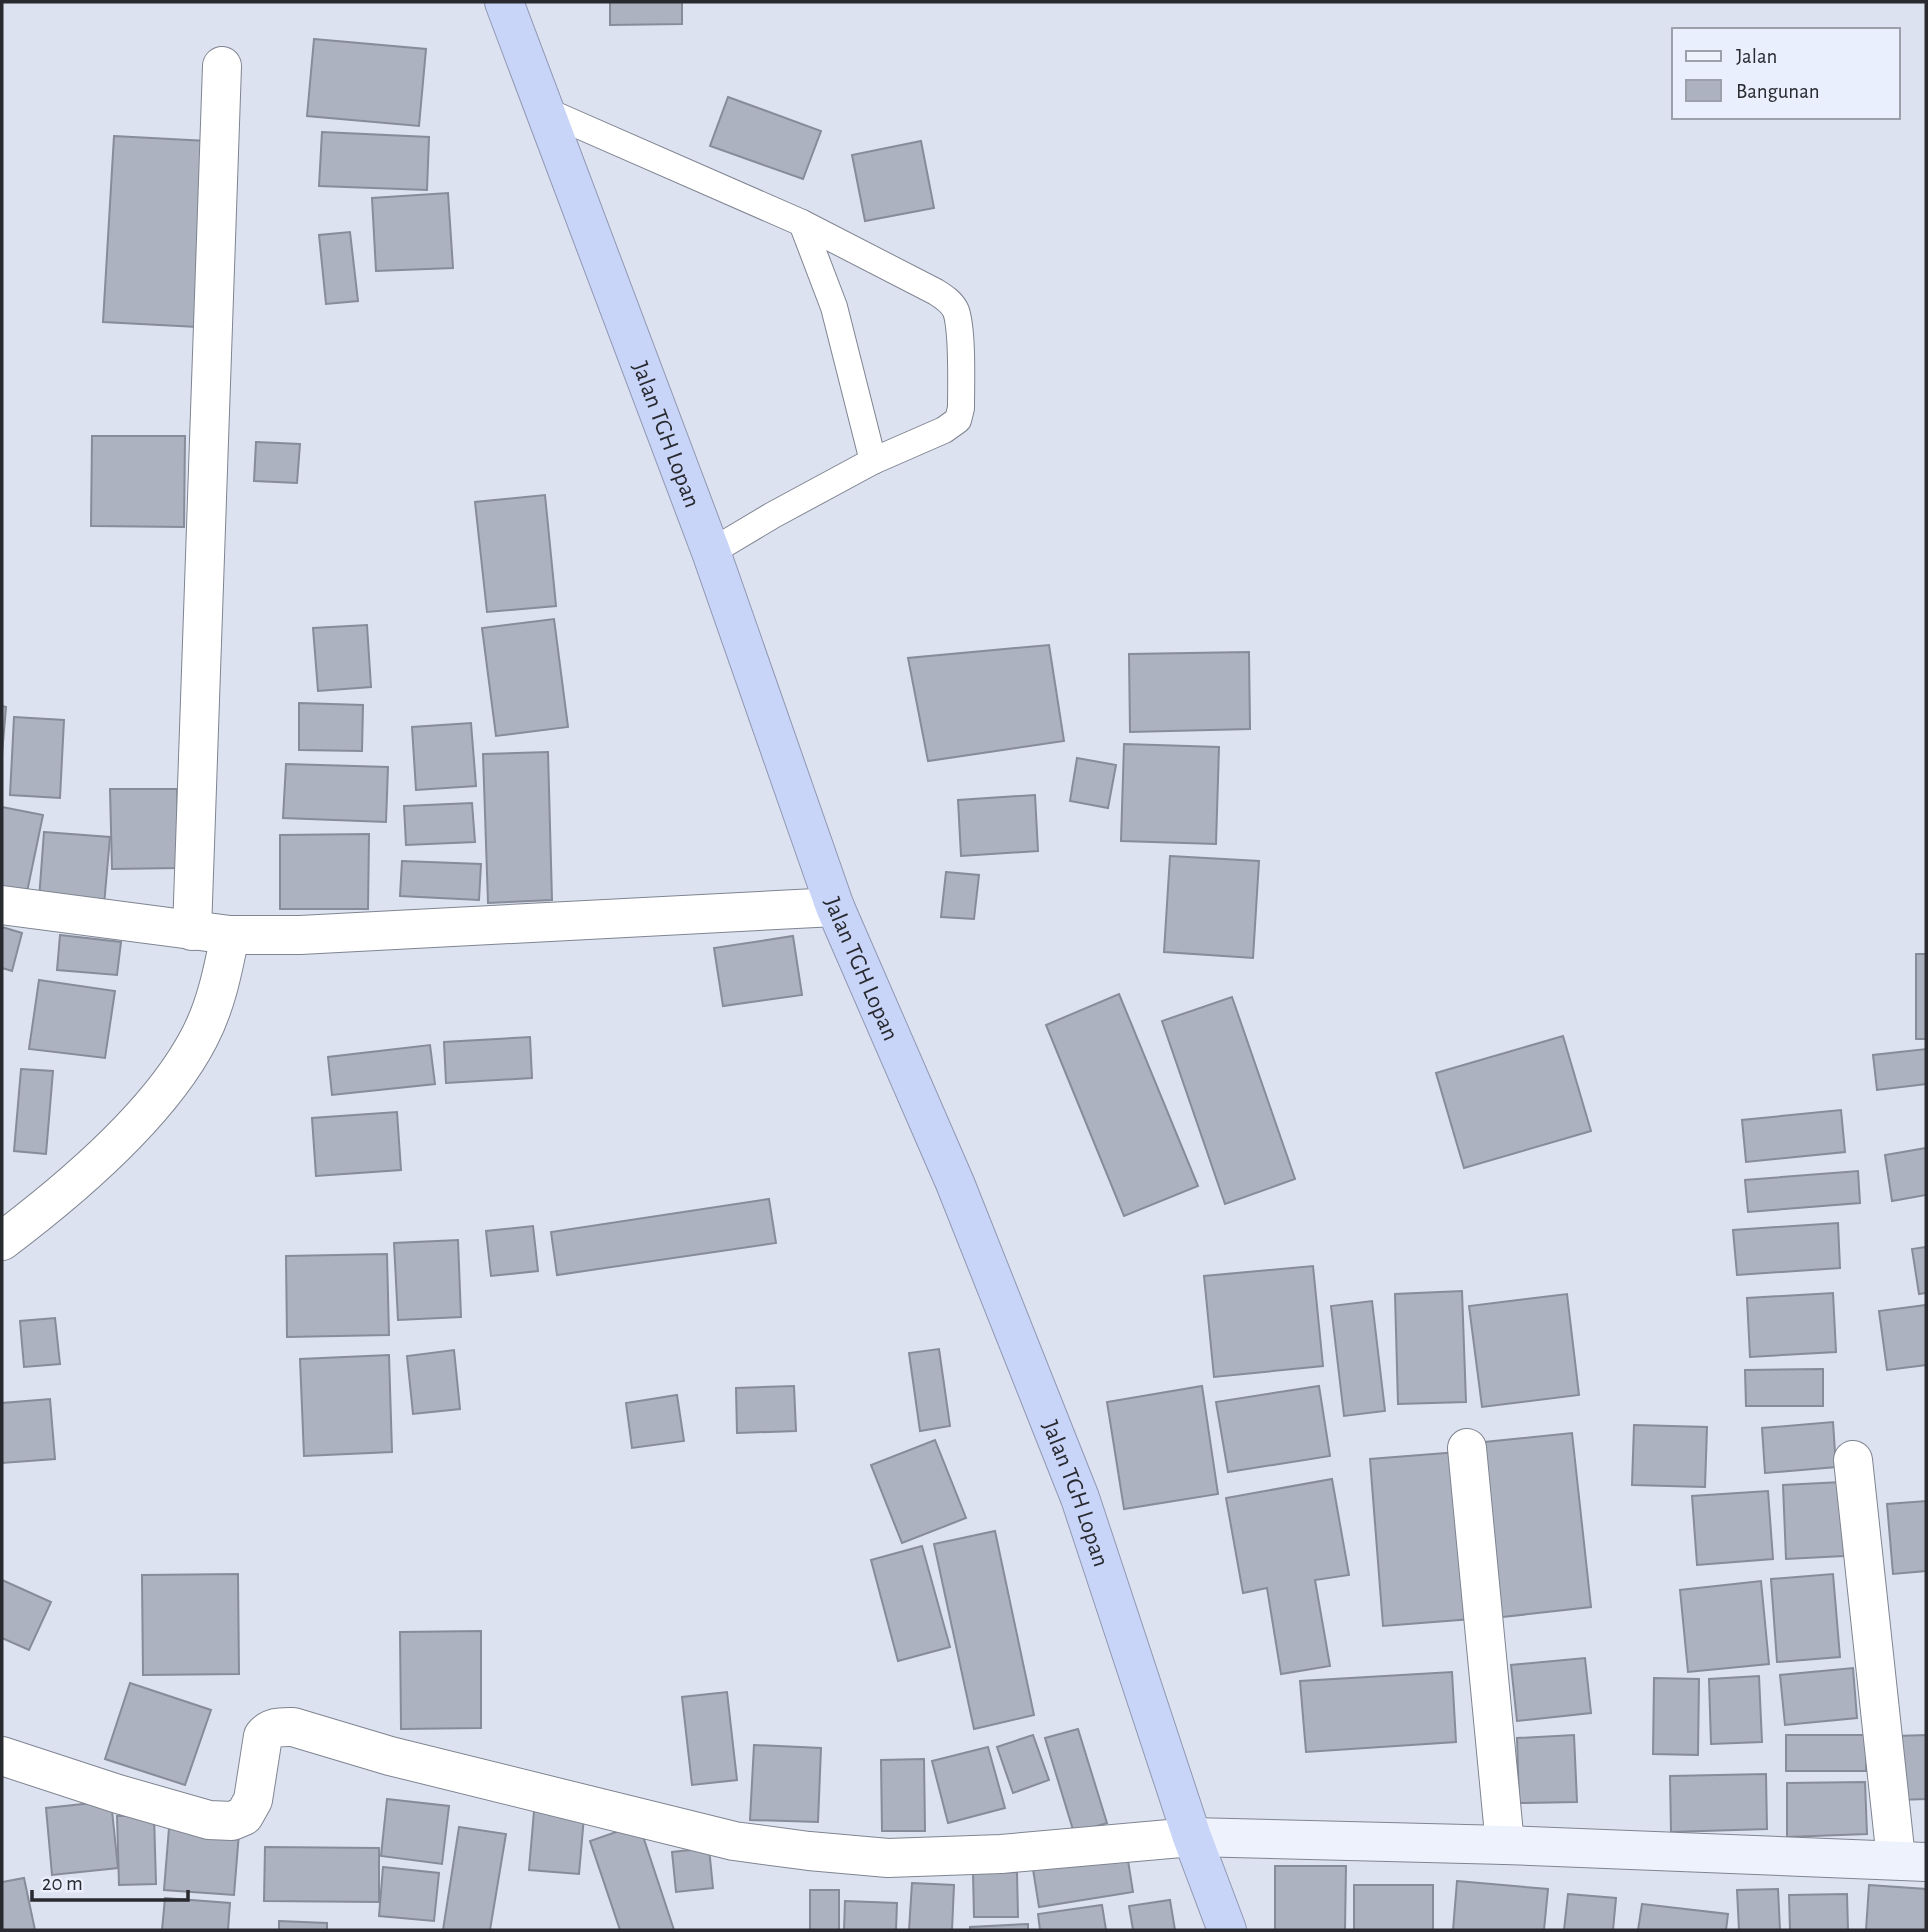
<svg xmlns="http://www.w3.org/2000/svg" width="1928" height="1932" font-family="'Alegreya Sans',sans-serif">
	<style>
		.building { fill: #adb2c0; stroke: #878c99; stroke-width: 2 }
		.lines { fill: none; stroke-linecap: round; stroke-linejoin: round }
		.lane-casing { stroke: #7f8491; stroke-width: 28 }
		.street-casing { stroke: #7f8491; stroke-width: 40 }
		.secondary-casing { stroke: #7f8491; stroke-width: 40 }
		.highway-casing { stroke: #9098b2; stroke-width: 40 }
		.lane { stroke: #fff; stroke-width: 26 }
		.street { stroke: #fff; stroke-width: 38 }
		.secondary { stroke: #eef2fd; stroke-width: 38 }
		.highway { stroke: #c8d4f8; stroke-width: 38 }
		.labels { text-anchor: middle; stroke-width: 5; stroke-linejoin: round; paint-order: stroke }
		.street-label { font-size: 24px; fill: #282a2f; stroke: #eaeffe }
	</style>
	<rect width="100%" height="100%" fill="#dde2f0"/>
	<g class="building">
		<polygon points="610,2 682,2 682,24 610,25"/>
		<polygon points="314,39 426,49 419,126 307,116"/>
		<polygon points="728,97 821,131 803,179 710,146"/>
		<polygon points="322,132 429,137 427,190 319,186"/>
		<polygon points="114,136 207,141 197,327 103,322"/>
		<polygon points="921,141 934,208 865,221 852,155"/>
		<polygon points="448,193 453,268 376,271 372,198"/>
		<polygon points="350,232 358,301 326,304 319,235"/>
		<polygon points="92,436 185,436 184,527 91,526"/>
		<polygon points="256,442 300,444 297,483 254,481"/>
		<polygon points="545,495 556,606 487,612 475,502"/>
		<polygon points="554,619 568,727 496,736 482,628"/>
		<polygon points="367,625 371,687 318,691 313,628"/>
		<polygon points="1049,645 1064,741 928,761 908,658"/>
		<polygon points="1249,652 1250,729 1130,732 1129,654"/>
		<polygon points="299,703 363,705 362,751 299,750"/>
		<polygon points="2,706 6,707 2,755"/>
		<polygon points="14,717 64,720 60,798 10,795"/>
		<polygon points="471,723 476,786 416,790 412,727"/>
		<polygon points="1124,744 1219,747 1216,844 1121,841"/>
		<polygon points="548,752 552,900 488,903 483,754"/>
		<polygon points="1077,758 1116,765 1108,808 1070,801"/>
		<polygon points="286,764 388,767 386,822 283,818"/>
		<polygon points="110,789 177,789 179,868 112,869"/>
		<polygon points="1035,795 1038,851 961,856 958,800"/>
		<polygon points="472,803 475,842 406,845 404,806"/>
		<polygon points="2,807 43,815 27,892 2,887"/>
		<polygon points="44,832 110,837 104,905 39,899"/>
		<polygon points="369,834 368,909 280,909 280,835"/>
		<polygon points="1170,856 1259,861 1253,958 1164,952"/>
		<polygon points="402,861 481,864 479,900 400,896"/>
		<polygon points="946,872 979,875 974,919 941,917"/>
		<polygon points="2,927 22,933 12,971 2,968"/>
		<polygon points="60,935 121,942 117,975 57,970"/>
		<polygon points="793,936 802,995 723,1006 714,948"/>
		<rect x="1916" y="954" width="10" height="85"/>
		<polygon points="39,980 115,991 105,1058 29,1049"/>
		<polygon points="1119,994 1198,1186 1124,1216 1046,1025"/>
		<polygon points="1232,997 1295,1179 1225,1204 1162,1021"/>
		<polygon points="1563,1036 1591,1131 1464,1168 1436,1073"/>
		<polygon points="530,1037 532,1078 446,1083 444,1042"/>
		<polygon points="430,1045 435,1084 332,1095 328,1057"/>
		<polygon points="1926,1049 1926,1084 1877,1090 1873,1055"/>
		<polygon points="21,1069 53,1071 46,1154 14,1151"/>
		<polygon points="1841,1110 1845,1152 1746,1162 1742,1120"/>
		<polygon points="397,1112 401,1170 316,1176 312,1118"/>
		<polygon points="1926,1148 1926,1195 1892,1201 1885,1155"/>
		<polygon points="1858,1171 1860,1203 1748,1212 1745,1180"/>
		<polygon points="769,1199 776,1243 557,1275 551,1232"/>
		<polygon points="1838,1223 1840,1268 1737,1275 1733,1230"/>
		<polygon points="533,1226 538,1271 491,1276 486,1231"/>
		<polygon points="458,1240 461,1317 398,1320 394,1243"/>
		<polygon points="1926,1247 1926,1293 1919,1294 1912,1249"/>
		<polygon points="387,1254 389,1335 287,1337 286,1256"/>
		<polygon points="1313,1266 1323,1366 1214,1377 1204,1276"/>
		<polygon points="1462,1291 1466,1402 1398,1404 1395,1294"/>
		<polygon points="1833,1293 1836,1352 1750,1357 1747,1298"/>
		<polygon points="1567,1294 1579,1395 1482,1407 1469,1306"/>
		<polygon points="1372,1301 1385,1411 1344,1416 1331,1306"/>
		<polygon points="1926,1305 1926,1365 1887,1370 1879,1311"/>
		<polygon points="55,1318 60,1364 24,1367 20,1321"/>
		<polygon points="939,1349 950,1426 920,1431 909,1353"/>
		<polygon points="454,1350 460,1409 413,1414 407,1356"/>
		<polygon points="389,1355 392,1452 304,1456 300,1359"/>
		<polygon points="1823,1369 1823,1406 1746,1406 1745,1370"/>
		<polygon points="794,1386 796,1431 737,1433 736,1388"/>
		<polygon points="1202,1386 1218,1494 1124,1509 1107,1402"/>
		<polygon points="1319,1386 1330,1456 1228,1472 1216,1402"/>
		<polygon points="677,1395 684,1441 632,1448 626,1403"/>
		<polygon points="50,1399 55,1459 2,1463 2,1403"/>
		<polygon points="1833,1422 1836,1467 1765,1473 1762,1428"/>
		<polygon points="1634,1425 1707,1427 1705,1487 1632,1485"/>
		<polygon points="1572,1433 1591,1607 1494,1618 1475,1443"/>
		<polygon points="935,1440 966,1518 902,1543 871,1465"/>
		<polygon points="1458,1452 1472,1619 1383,1626 1370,1459"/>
		<polygon points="1332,1479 1349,1575 1315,1580 1330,1666 1281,1674 1267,1588 1243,1593 1226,1498"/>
		<polygon points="1841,1482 1844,1556 1786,1559 1783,1485"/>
		<polygon points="1768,1491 1773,1559 1697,1565 1692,1496"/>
		<polygon points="1926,1501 1926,1571 1893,1574 1887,1504"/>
		<polygon points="995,1531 1034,1715 974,1729 934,1544"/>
		<polygon points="922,1546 950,1647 898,1661 871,1560"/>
		<polygon points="238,1574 239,1674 143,1675 142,1575"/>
		<polygon points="1833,1574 1840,1657 1777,1662 1771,1579"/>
		<polygon points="2,1580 51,1602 29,1650 2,1638"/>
		<polygon points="1761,1581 1769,1664 1688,1672 1680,1590"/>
		<polygon points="481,1631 481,1728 401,1729 400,1632"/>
		<polygon points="1585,1658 1591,1713 1517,1721 1511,1665"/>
		<polygon points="1853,1668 1857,1718 1785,1725 1780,1675"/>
		<polygon points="1452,1672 1456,1742 1306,1752 1300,1681"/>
		<polygon points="1759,1676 1762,1742 1711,1744 1709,1679"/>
		<polygon points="1654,1678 1699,1679 1698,1755 1653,1754"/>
		<polygon points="130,1683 211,1710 185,1785 105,1759"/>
		<polygon points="727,1692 737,1780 692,1785 682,1697"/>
		<polygon points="1078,1729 1107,1823 1074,1833 1045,1738"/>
		<polygon points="1033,1735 1049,1780 1013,1793 997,1747"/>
		<polygon points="1574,1735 1577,1802 1519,1803 1517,1738"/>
		<polygon points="1786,1735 1867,1735 1866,1771 1786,1771"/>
		<polygon points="1926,1735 1926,1799 1898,1800 1896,1736"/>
		<polygon points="754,1745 821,1748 818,1822 750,1820"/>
		<polygon points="988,1747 1005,1808 948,1823 932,1761"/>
		<polygon points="924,1759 925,1831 882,1831 881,1760"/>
		<polygon points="1766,1774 1767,1829 1671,1832 1670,1776"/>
		<polygon points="1865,1782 1867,1834 1787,1837 1787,1783"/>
		<polygon points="387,1799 449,1806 442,1864 381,1856"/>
		<polygon points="111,1801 118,1868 52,1875 46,1808"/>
		<polygon points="534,1811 584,1817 579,1874 529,1870"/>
		<polygon points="154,1815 156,1884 119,1885 117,1816"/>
		<polygon points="639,1824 674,1930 620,1930 590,1841"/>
		<polygon points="459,1827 506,1834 490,1930 443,1930"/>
		<polygon points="169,1828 239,1833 234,1895 164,1890"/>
		<polygon points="265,1847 379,1848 379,1902 264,1901"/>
		<polygon points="709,1848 713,1888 676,1892 672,1852"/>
		<polygon points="1126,1848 1133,1892 1039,1907 1032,1863"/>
		<polygon points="1275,1866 1346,1866 1345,1930 1275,1930"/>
		<polygon points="383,1867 439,1873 434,1921 379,1916"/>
		<polygon points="1017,1872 1018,1917 974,1917 973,1873"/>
		<polygon points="24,1878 35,1930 2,1930 2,1882"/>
		<polygon points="1457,1881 1548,1889 1544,1930 1453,1930"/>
		<polygon points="912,1883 954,1885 952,1930 909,1930"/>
		<rect x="1354" y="1885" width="79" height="45"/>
		<polygon points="1869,1885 1926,1889 1926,1930 1866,1930"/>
		<polygon points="1778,1889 1780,1930 1739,1930 1737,1890"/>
		<rect x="810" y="1890" width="29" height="40"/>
		<polygon points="1568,1894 1616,1898 1613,1930 1564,1930"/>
		<polygon points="1847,1894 1848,1930 1790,1930 1789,1895"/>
		<polygon points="165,1898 230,1903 228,1930 162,1930"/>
		<polygon points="1170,1900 1175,1930 1133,1930 1129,1906"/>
		<polygon points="845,1901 897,1903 896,1930 844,1930"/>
		<polygon points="1642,1904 1728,1914 1726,1930 1638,1930"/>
		<polygon points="1102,1905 1106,1930 1040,1930 1038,1914"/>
		<polygon points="279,1921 327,1923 327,1930 279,1930"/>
		<polygon points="1028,1924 1028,1930 970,1930 970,1927"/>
	</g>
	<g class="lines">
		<defs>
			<g id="lane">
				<path d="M544,110l258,113 134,69c8,5 16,10 20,19 7,21 5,73 5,97l-3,12 -14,10 -71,31 -100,54 -62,37"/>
				<polyline points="802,223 834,307 873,461"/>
			</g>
			<g id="street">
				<polyline points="2,905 230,935 300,935 835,907"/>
				<polyline points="192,931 222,66"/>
				<path d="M2,1241c69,-52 157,-126 197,-203 17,-32 24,-68 31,-103"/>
				<polyline points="1467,1448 1505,1845"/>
				<polyline points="1853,1460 1896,1859"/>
				<path d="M2,1756l116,38 91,26 23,1 12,-5 9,-16 10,-64c8,-10 19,-9 30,-9l97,29 344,85 75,10 79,7 113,-4 191,-17"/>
			</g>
			<polyline id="secondary" points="1192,1837 1505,1845 1926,1862"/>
			<g id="highway">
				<path id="s1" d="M504,2l207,550 124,355 120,276 125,315 112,339 35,93"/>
			</g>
		</defs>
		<use href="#lane" class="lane-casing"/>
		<use href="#street" class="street-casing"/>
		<use href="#secondary" class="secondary-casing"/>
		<use href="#highway" class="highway-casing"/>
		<use href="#lane" class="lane"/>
		<use href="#street" class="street"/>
		<use href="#secondary" class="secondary"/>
		<use href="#highway" class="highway"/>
	</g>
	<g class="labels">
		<g class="street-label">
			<text dy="8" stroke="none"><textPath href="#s1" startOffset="462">Jalan TGH Lopan</textPath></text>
			<text dy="8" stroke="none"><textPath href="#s1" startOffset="1031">Jalan TGH Lopan</textPath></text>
			<text dy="8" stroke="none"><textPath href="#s1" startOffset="1598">Jalan TGH Lopan</textPath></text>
		</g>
	</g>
	<rect width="1928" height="1932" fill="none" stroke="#282a2f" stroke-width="7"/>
	<rect x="1672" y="28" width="228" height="91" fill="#eaeffe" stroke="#9ca0ab" stroke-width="2"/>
	<rect x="1686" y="51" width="35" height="10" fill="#eef2fd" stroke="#9ca0ab" stroke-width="2"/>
	<text x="1736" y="63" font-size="21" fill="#282a2f">Jalan</text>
	<rect x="1686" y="80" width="35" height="21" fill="#adb2c0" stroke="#9ca0ab" stroke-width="2"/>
	<text x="1736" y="98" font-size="21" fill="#282a2f">Bangunan</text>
	<path d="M32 1890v10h156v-10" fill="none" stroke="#282a2f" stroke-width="3.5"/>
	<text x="42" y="1890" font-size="21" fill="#282a2f" stroke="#eaeffe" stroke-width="5" paint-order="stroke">20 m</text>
</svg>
